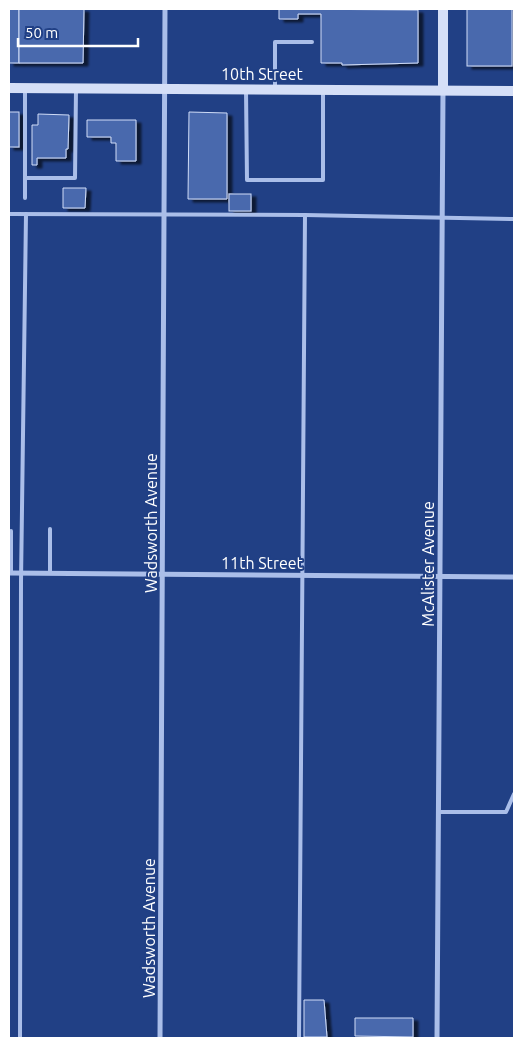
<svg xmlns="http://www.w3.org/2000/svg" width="523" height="1047" font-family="Ubuntu,sans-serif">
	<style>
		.building { fill: #4a69ad; stroke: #cfdcf7; filter: url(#shadow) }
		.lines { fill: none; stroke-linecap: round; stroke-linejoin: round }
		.lane { stroke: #aabee9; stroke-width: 4 }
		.street { stroke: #aabee9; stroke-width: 5 }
		.secondary { stroke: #d5dff7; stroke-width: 10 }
		.labels { text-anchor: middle; stroke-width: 4; stroke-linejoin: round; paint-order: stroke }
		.street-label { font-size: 16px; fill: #fff; stroke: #214085 }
	</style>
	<defs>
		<filter id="shadow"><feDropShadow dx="5" dy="3" stdDeviation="1" flood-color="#0009"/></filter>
	</defs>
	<rect width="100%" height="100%" fill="#214085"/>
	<g class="building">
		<rect x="9" y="9" width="10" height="54"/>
		<polygon points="19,9 84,9 83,63 19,63"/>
		<polygon points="279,9 418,10 418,63 342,65 342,63 321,63 321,14 298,14 298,19 279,19"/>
		<rect x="467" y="9" width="45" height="57"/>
		<rect x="9" y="112" width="10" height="35"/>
		<polygon points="189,112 227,113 227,199 188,199"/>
		<polygon points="38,114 69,115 68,149 66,149 66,158 37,158 37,165 32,165 32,125 38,125"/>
		<polygon points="87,120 136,120 136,161 116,161 116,143 111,143 111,137 87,137"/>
		<polygon points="63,188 86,188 85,208 63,208"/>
		<rect x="229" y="194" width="22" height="17"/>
		<polygon points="304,1000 324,1000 327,1037 304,1037"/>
		<polygon points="355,1018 413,1018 413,1037 355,1036"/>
	</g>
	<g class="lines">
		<g class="lane">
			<polyline points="275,89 275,42 312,42"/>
			<polyline points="246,90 247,180 323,180 323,92"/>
			<polyline points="25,178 75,178 76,89"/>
			<polyline points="25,198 25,90"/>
			<polyline points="9,214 305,215 514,219"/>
			<polyline points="11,573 11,531"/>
			<polyline points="50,573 50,529"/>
			<polyline points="439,812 506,812 514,794"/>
			<polyline points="20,1038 21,582 26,214"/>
			<polyline points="299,1038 305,215"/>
		</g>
		<g class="street">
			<polyline points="9,573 514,577"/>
			<polyline points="160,1038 165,9"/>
			<polyline points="437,1038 443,91"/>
		</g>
		<g class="secondary">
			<polyline points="9,88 514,91"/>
			<polyline points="443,90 443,9"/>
		</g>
	</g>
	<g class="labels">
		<g class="street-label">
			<text x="262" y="80">10th Street</text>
			<text transform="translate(151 523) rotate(-90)" y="6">Wadsworth Avenue</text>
			<text x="262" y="569">11th Street</text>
			<text transform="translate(428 564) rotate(-90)" y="6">McAlister Avenue</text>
			<text transform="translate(149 928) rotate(-90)" y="6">Wadsworth Avenue</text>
		</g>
	</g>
	<rect width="523" height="1047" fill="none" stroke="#ffffff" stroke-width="20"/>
	<path d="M18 38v8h120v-8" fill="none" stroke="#ffffff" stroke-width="2.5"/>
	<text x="25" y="38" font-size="15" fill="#ffffff" stroke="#214085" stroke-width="4" paint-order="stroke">50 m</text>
</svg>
